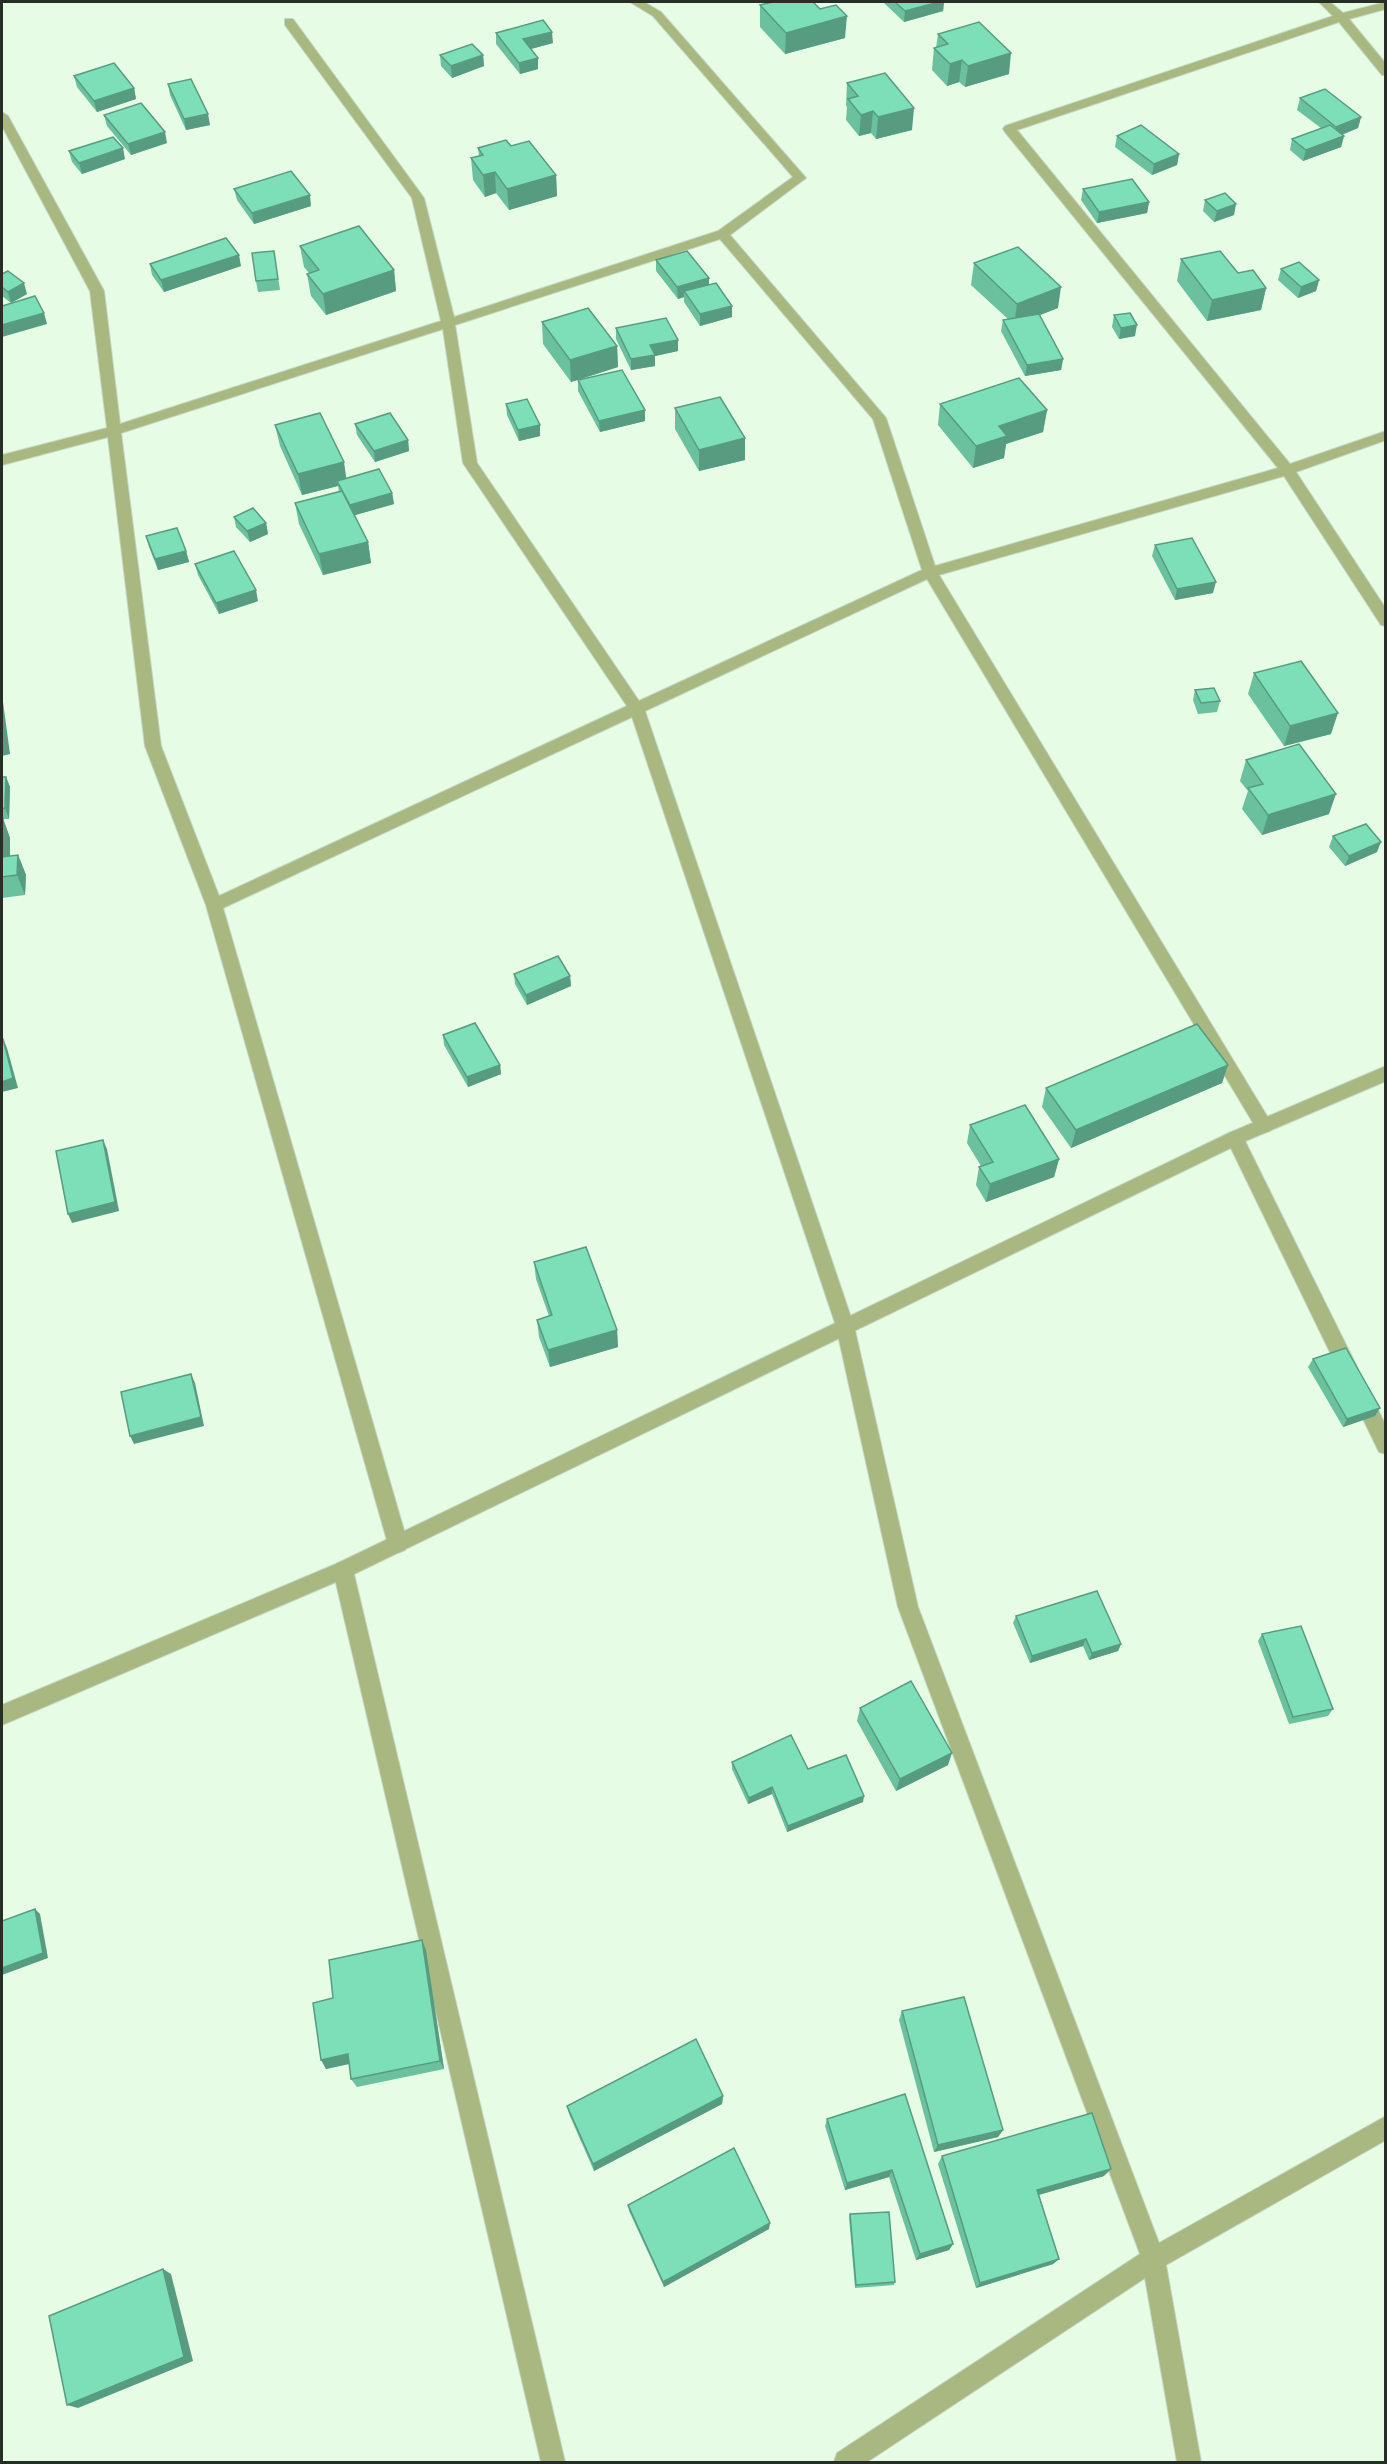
<svg xmlns="http://www.w3.org/2000/svg" width="1387" height="2464" font-family="'Public Sans',sans-serif">
	<style>
		.lines { fill: none; stroke-linecap: round; stroke-linejoin: round }
		.minor-casing { stroke: #c3d7c2; stroke-width: 2 }
		.tertiary-casing { stroke: #c3d7c2; stroke-width: 2 }
		.minor { fill: #a9b780; fill-rule: evenodd }
		.tertiary { fill: #a9b780; fill-rule: evenodd }
		.wall { fill: #6bc09e }
		.shaded-wall { fill: #579c81 }
		.building { fill: #7cdfb8; stroke: #579c81; stroke-width: 1.5 }
	</style>
	<rect width="100%" height="100%" fill="#e6fce4"/>
	<g class="lines">
		<defs>
			<g id="minor">
				<path d="M630,2h14l17,10 145,166 -76,57 156,183 49,148 343,-98 -273,-336 -2,-3 2,-3 328,-110 -14,-14h11l13,11 43,-11v7l-37,10 37,45v11h-4l-43,-53 -322,108 273,334 96,-33v9l-90,32 90,137v17l-5,-1 -97,-149 -345,99 331,546 3,5 -3,5 -6,2 -6,-2 -331,-552 -282,132 209,615 64,281 241,636 227,-127v24l-220,125 35,197h-24l-32,-184 -278,184h-33l3,-9 303,-199 -242,-647 -62,-281 -204,-609 -409,191 185,636 -3,6 -7,3 -7,-3 -3,-6 -182,-639 -61,-159 -37,-309 -106,28v-10l105,-27 -17,-137 -88,-165v-14l6,4 96,175 16,133 321,-103 -29,-123 -127,-173v-6h8l131,179 30,119 264,-86 75,-54 -140,-161zM720,239l153,180 49,151 -283,131 -162,-238 -22,-138zM443,329l20,134 164,243 -408,190 -58,-150 -40,-313z"/>
				<polygon points="1235,1131 1241,1133 1356,1365 1358,1371 1356,1377 1349,1379 1342,1377 1226,1138 1229,1133"/>
				<polygon points="1361,1388 1368,1390 1386,1426 1386,1454 1379,1452 1352,1396 1354,1390"/>
				<polygon points="343,1561 350,1564 353,1570 565,2462 541,2462 333,1570 336,1564"/>
			</g>
			<polygon id="tertiary" points="1386,1066 1386,1081 1241,1143 350,1576 2,1725 2,1705 336,1564 1229,1133"/>
		</defs>
		<use href="#minor" class="minor-casing"/>
		<use href="#tertiary" class="tertiary-casing"/>
		<use href="#minor" class="minor"/>
		<use href="#tertiary" class="tertiary"/>
	</g>
	<g class="wall">
		<polygon points="883,2 944,2 943,11 904,22"/>
		<polygon points="760,5 820,9 845,38 785,54 760,27"/>
		<polygon points="496,33 553,43 530,49 538,69 520,74 496,44"/>
		<polygon points="938,34 1009,74 965,87 959,82 947,86 932,70 934,48 936,48"/>
		<polygon points="440,55 483,55 484,66 452,78 441,66"/>
		<polygon points="74,76 134,88 136,99 97,112 77,87"/>
		<polygon points="847,83 912,130 876,139 871,133 859,136 846,120 847,107 846,105"/>
		<polygon points="168,84 210,125 186,130 170,95"/>
		<polygon points="1300,98 1361,117 1358,128 1342,135 1344,136 1341,147 1303,161 1290,150 1292,139 1321,128 1297,110"/>
		<polygon points="104,115 167,143 131,155 107,126"/>
		<polygon points="1117,136 1179,154 1177,165 1152,175 1115,147"/>
		<polygon points="511,146 556,175 557,196 509,210 496,193 485,197 473,180 471,158 479,156 478,148"/>
		<polygon points="69,151 125,159 82,174 72,162"/>
		<polygon points="234,189 311,206 254,224 237,200"/>
		<polygon points="1083,189 1149,202 1147,213 1097,223 1081,200"/>
		<polygon points="1205,200 1234,215 1214,222 1203,211"/>
		<polygon points="300,246 394,270 396,291 326,315 311,296 307,274 309,273 304,267"/>
		<polygon points="274,251 280,290 258,292 256,281"/>
		<polygon points="1181,259 1238,273 1266,288 1261,310 1207,321 1177,281"/>
		<polygon points="656,260 709,278 709,285 732,317 700,326 684,302 684,297 678,299 656,271"/>
		<polygon points="974,263 1058,308 1040,315 1063,359 1061,370 1025,376 1001,331 1003,320 1008,319 971,285"/>
		<polygon points="150,264 241,266 164,292 152,275"/>
		<polygon points="1281,269 1319,280 1316,291 1298,298 1278,280"/>
		<polygon points="2,274 27,294 11,303 2,296"/>
		<polygon points="1114,315 1135,336 1119,339 1112,327"/>
		<polygon points="542,322 617,346 618,367 571,382 543,344"/>
		<polygon points="616,328 678,340 678,351 655,356 655,366 631,370 616,339"/>
		<polygon points="578,380 645,410 645,421 600,432 578,391"/>
		<polygon points="506,404 540,436 519,441 507,415"/>
		<polygon points="940,404 1047,410 1043,432 1006,444 1004,458 973,468 938,425"/>
		<polygon points="675,408 745,460 699,471 675,429"/>
		<polygon points="355,424 408,440 409,451 375,462 357,435"/>
		<polygon points="275,425 346,478 392,493 394,504 355,515 368,542 371,563 323,575 299,524 295,503 339,492 338,486 302,495 280,446"/>
		<polygon points="234,517 266,523 268,534 250,542 236,527"/>
		<polygon points="146,536 186,551 189,562 158,570 149,547"/>
		<polygon points="1155,545 1213,593 1175,600 1152,556"/>
		<polygon points="195,564 258,601 219,614 198,575"/>
		<polygon points="1254,673 1331,734 1284,746 1248,694"/>
		<polygon points="1195,690 1220,701 1217,712 1198,714 1193,700"/>
		<polygon points="1246,760 1329,814 1262,835 1242,809 1248,791 1240,781"/>
		<polygon points="2,777 6,777 10,787 9,819 3,819 10,838 10,856 18,855 26,875 25,895 2,898"/>
		<polygon points="1333,836 1377,852 1345,866 1329,847"/>
		<polygon points="514,974 570,976 571,986 527,1005 515,984"/>
		<polygon points="443,1035 500,1065 501,1074 468,1087 444,1045"/>
		<polygon points="1228,1065 1222,1083 1071,1148 1042,1107 1046,1088"/>
		<polygon points="970,1125 1059,1159 1054,1177 986,1202 976,1185 979,1167 981,1166 967,1143"/>
		<polygon points="534,1262 617,1330 618,1347 550,1367 539,1337 537,1320 549,1316 536,1279"/>
		<polygon points="1313,1359 1375,1416 1343,1427 1308,1367"/>
		<polygon points="1016,1616 1121,1644 1118,1651 1089,1660 1083,1646 1030,1663 1013,1623"/>
		<polygon points="1262,1634 1333,1709 1328,1716 1289,1724 1258,1641"/>
		<polygon points="860,1708 948,1765 896,1791 857,1721"/>
		<polygon points="732,1762 808,1769 863,1802 787,1832 772,1794 748,1804 732,1769"/>
		<polygon points="426,1950 444,2069 357,2087 351,2079 349,2064 326,2069 333,1998"/>
		<polygon points="902,2011 1003,2130 998,2137 934,2152 899,2020"/>
		<polygon points="905,2094 953,2244 949,2250 916,2260 889,2177 845,2190 825,2126 827,2119"/>
		<polygon points="723,2096 722,2104 594,2171 569,2114 567,2106"/>
		<polygon points="942,2156 1104,2176 1039,2195 1059,2259 1053,2264 976,2288 938,2164"/>
		<polygon points="628,2205 769,2229 664,2287 629,2211"/>
		<polygon points="850,2214 895,2282 894,2285 855,2288 849,2217"/>
	</g>
	<g class="shaded-wall">
		<polygon points="939,2 944,2 943,11 904,22 905,11"/>
		<polygon points="847,16 845,38 785,54 786,33"/>
		<polygon points="552,32 553,43 524,51 523,39"/>
		<polygon points="1011,53 1009,74 965,87 968,66"/>
		<polygon points="483,55 484,66 452,78 451,66"/>
		<polygon points="538,58 538,69 520,74 519,63"/>
		<polygon points="962,60 959,82 947,86 950,64"/>
		<polygon points="134,88 136,99 97,112 94,101"/>
		<polygon points="914,108 912,130 876,139 878,117"/>
		<polygon points="873,111 871,133 859,136 861,115"/>
		<polygon points="208,114 210,125 186,130 184,119"/>
		<polygon points="1361,117 1358,128 1333,138 1336,127"/>
		<polygon points="165,132 167,143 131,155 128,144"/>
		<polygon points="1344,136 1341,147 1303,161 1306,150"/>
		<polygon points="123,148 125,159 82,174 79,163"/>
		<polygon points="1179,154 1177,165 1152,175 1154,164"/>
		<polygon points="495,172 496,193 485,197 483,175"/>
		<polygon points="556,175 557,196 509,210 507,189"/>
		<polygon points="310,195 311,206 254,224 252,213"/>
		<polygon points="1149,202 1147,213 1097,223 1099,212"/>
		<polygon points="1236,204 1234,215 1214,222 1217,211"/>
		<polygon points="239,255 241,266 164,292 161,280"/>
		<polygon points="394,270 396,291 326,315 323,294"/>
		<polygon points="709,278 709,289 684,291 684,297 678,299 677,287"/>
		<polygon points="1319,280 1316,291 1298,298 1301,287"/>
		<polygon points="24,283 27,294 11,303 8,292"/>
		<polygon points="1061,287 1058,308 1014,325 1017,304"/>
		<polygon points="1266,288 1261,310 1207,321 1212,300"/>
		<polygon points="732,306 732,317 700,326 700,314"/>
		<polygon points="44,313 47,324 2,337 2,325"/>
		<polygon points="1137,325 1135,336 1119,339 1121,328"/>
		<polygon points="678,340 678,351 655,356 655,366 631,370 631,359 650,345"/>
		<polygon points="617,346 618,367 571,382 570,360"/>
		<polygon points="1063,359 1061,370 1025,376 1027,365"/>
		<polygon points="645,410 645,421 600,432 599,421"/>
		<polygon points="1047,410 1043,432 1006,444 1004,458 973,468 976,446 999,426"/>
		<polygon points="540,425 540,436 519,441 518,430"/>
		<polygon points="745,438 745,460 699,471 699,450"/>
		<polygon points="408,440 409,451 375,462 374,451"/>
		<polygon points="344,462 347,483 337,481 338,486 302,495 298,474"/>
		<polygon points="392,493 394,504 352,516 350,505"/>
		<polygon points="266,523 268,534 250,542 247,531"/>
		<polygon points="368,542 371,563 323,575 319,554"/>
		<polygon points="186,551 189,562 158,570 155,559"/>
		<polygon points="1216,582 1213,593 1175,600 1177,589"/>
		<polygon points="256,590 258,601 219,614 216,603"/>
		<polygon points="2,698 3,702 10,754 2,756"/>
		<polygon points="1338,713 1331,734 1284,746 1290,726"/>
		<polygon points="6,777 10,787 9,819 5,808"/>
		<polygon points="1336,794 1329,814 1262,835 1268,815"/>
		<polygon points="3,818 10,838 10,877 2,857"/>
		<polygon points="1381,842 1377,852 1345,866 1349,856"/>
		<polygon points="18,855 26,875 25,895 17,875"/>
		<polygon points="570,976 571,986 527,1005 526,995"/>
		<polygon points="3,1039 7,1048 18,1088 2,1092"/>
		<polygon points="500,1065 501,1074 468,1087 467,1077"/>
		<polygon points="1228,1065 1222,1083 1071,1148 1076,1130"/>
		<polygon points="103,1140 107,1149 119,1211 72,1223 68,1214"/>
		<polygon points="1059,1159 1054,1177 986,1202 990,1184"/>
		<polygon points="617,1330 618,1347 550,1367 548,1350"/>
		<polygon points="191,1374 195,1383 204,1426 134,1444 130,1436"/>
		<polygon points="1380,1408 1375,1416 1343,1427 1347,1419"/>
		<polygon points="1086,1639 1083,1646 1030,1663 1032,1656"/>
		<polygon points="1121,1644 1118,1651 1089,1660 1092,1653"/>
		<polygon points="952,1753 948,1765 896,1791 900,1779"/>
		<polygon points="772,1787 772,1794 748,1804 749,1798"/>
		<polygon points="864,1796 863,1802 787,1832 788,1826"/>
		<polygon points="35,1909 40,1914 48,1958 2,1975 2,1968"/>
		<polygon points="422,1940 426,1950 444,2069 440,2061"/>
		<polygon points="348,2054 353,2063 326,2069 321,2060"/>
		<polygon points="723,2096 722,2104 594,2171 593,2164"/>
		<polygon points="1003,2130 998,2137 934,2152 938,2145"/>
		<polygon points="1111,2169 1104,2176 1031,2197 1037,2190"/>
		<polygon points="892,2170 889,2177 845,2190 847,2183"/>
		<polygon points="770,2223 769,2229 664,2287 663,2282"/>
		<polygon points="953,2244 949,2250 916,2260 920,2254"/>
		<polygon points="1059,2259 1053,2264 976,2288 980,2283"/>
		<polygon points="163,2269 171,2274 193,2361 78,2408 67,2405"/>
	</g>
	<g class="building">
		<polygon points="773,2 813,2 820,9 836,5 847,16 786,33 760,5"/>
		<polygon points="895,2 939,2 905,11"/>
		<polygon points="543,20 552,32 523,39 538,58 519,63 496,33"/>
		<polygon points="979,22 1011,53 968,66 962,60 950,64 934,48 948,44 938,34"/>
		<polygon points="472,44 483,55 451,66 440,55"/>
		<polygon points="114,63 134,88 94,101 74,76"/>
		<polygon points="885,73 914,108 878,117 873,111 861,115 848,99 858,96 847,83"/>
		<polygon points="191,79 208,114 184,119 168,84"/>
		<polygon points="1325,89 1361,117 1336,127 1300,98"/>
		<polygon points="141,103 165,132 128,144 104,115"/>
		<polygon points="1141,125 1179,154 1154,164 1117,136"/>
		<polygon points="1330,125 1344,136 1306,150 1292,139"/>
		<polygon points="113,137 123,148 79,163 69,151"/>
		<polygon points="506,140 511,146 529,141 556,175 507,189 495,172 483,175 471,158 483,155 478,148"/>
		<polygon points="291,171 310,195 252,213 234,189"/>
		<polygon points="1132,179 1149,202 1099,212 1083,189"/>
		<polygon points="1225,193 1236,204 1217,211 1205,200"/>
		<polygon points="359,226 394,270 323,294 307,274 319,270 300,246"/>
		<polygon points="226,238 239,255 161,280 150,264"/>
		<polygon points="1018,247 1061,287 1017,304 974,263"/>
		<polygon points="274,251 278,279 256,281 252,253"/>
		<polygon points="687,251 709,278 677,287 656,260"/>
		<polygon points="1220,251 1238,273 1253,270 1266,288 1212,300 1181,259"/>
		<polygon points="1299,262 1319,280 1301,287 1281,269"/>
		<polygon points="8,271 24,283 8,292 2,287 2,274"/>
		<polygon points="716,283 732,306 700,314 684,291"/>
		<polygon points="35,296 44,313 2,325 2,306"/>
		<polygon points="588,308 617,346 570,360 542,322"/>
		<polygon points="1130,313 1137,325 1121,328 1114,315"/>
		<polygon points="1039,314 1063,359 1027,365 1003,320"/>
		<polygon points="666,318 678,340 650,345 655,355 631,359 616,328"/>
		<polygon points="622,370 645,410 599,421 578,380"/>
		<polygon points="1019,378 1047,410 999,426 1007,436 976,446 940,404"/>
		<polygon points="720,397 745,438 699,450 675,408"/>
		<polygon points="527,399 540,425 518,430 506,404"/>
		<polygon points="320,413 344,462 298,474 275,425"/>
		<polygon points="390,413 408,440 374,451 355,424"/>
		<polygon points="379,469 392,493 350,505 337,481"/>
		<polygon points="342,491 368,542 319,554 295,503"/>
		<polygon points="253,508 266,523 247,531 234,517"/>
		<polygon points="177,528 186,551 155,559 146,536"/>
		<polygon points="1192,538 1216,582 1177,589 1155,545"/>
		<polygon points="234,551 256,590 216,603 195,564"/>
		<polygon points="1301,661 1338,713 1290,726 1254,673"/>
		<polygon points="1214,688 1220,701 1201,703 1195,690"/>
		<polygon points="1299,744 1336,794 1268,815 1248,788 1263,784 1246,760"/>
		<polygon points="2,777 6,777 5,808 2,809"/>
		<polygon points="2,818 3,818 2,857 18,855 17,875 2,877"/>
		<polygon points="1366,824 1381,842 1349,856 1333,836"/>
		<polygon points="558,956 570,976 526,995 514,974"/>
		<polygon points="475,1023 500,1065 467,1077 443,1035"/>
		<polygon points="1197,1024 1228,1065 1076,1130 1046,1088"/>
		<polygon points="2,1039 3,1039 13,1078 2,1082"/>
		<polygon points="1025,1105 1059,1159 990,1184 979,1167 993,1162 970,1125"/>
		<polygon points="103,1140 115,1202 68,1214 56,1151"/>
		<polygon points="586,1247 617,1330 548,1350 537,1320 552,1315 534,1262"/>
		<polygon points="1346,1348 1380,1408 1347,1419 1313,1359"/>
		<polygon points="191,1374 201,1417 130,1436 121,1392"/>
		<polygon points="1097,1591 1121,1644 1092,1653 1086,1639 1032,1656 1016,1616"/>
		<polygon points="1301,1626 1333,1709 1293,1717 1262,1634"/>
		<polygon points="911,1681 952,1753 900,1779 860,1708"/>
		<polygon points="791,1735 808,1769 846,1755 864,1796 788,1826 772,1787 749,1798 732,1762"/>
		<polygon points="35,1909 43,1953 2,1968 2,1921"/>
		<polygon points="422,1940 440,2061 351,2079 348,2054 321,2060 313,2003 333,1998 329,1960"/>
		<polygon points="964,1997 1003,2130 938,2145 902,2011"/>
		<polygon points="696,2039 723,2096 593,2164 567,2106"/>
		<polygon points="905,2094 953,2244 920,2254 892,2170 847,2183 827,2119"/>
		<polygon points="1092,2113 1111,2169 1037,2190 1059,2259 980,2283 942,2156"/>
		<polygon points="734,2148 770,2223 663,2282 628,2205"/>
		<polygon points="889,2212 895,2282 856,2285 850,2214"/>
		<polygon points="163,2269 184,2357 67,2405 49,2316"/>
	</g>
	<rect width="1387" height="2464" fill="none" stroke="#262e25" stroke-width="6"/>
</svg>
